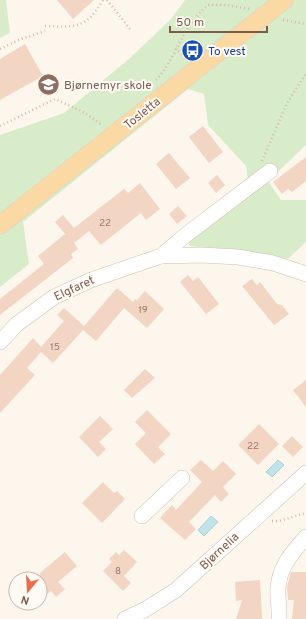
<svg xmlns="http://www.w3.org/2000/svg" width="306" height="619" font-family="Overpass,sans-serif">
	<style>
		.green { fill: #d8ecc9 }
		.water { fill: #bfe3e8; stroke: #a5d3da }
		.building { fill: #f3d5c3 }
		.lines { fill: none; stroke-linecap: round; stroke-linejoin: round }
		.minor-casing { stroke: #d1beb0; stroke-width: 16 }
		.major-casing { stroke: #dad1cd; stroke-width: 19 }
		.path { stroke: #d9b8a5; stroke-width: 2.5; stroke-dasharray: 1 3; stroke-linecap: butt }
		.minor { stroke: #fff; stroke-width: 15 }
		.major { stroke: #fbd9a5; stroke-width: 18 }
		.labels { text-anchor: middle; stroke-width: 4; stroke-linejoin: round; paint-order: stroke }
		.number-label { font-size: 10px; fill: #987a6a }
		.transit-label { font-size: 12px; fill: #164399; stroke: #fffaf3; text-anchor: start }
		.education-label { font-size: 12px; fill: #785e54; stroke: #fffaf3; text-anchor: start }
		.street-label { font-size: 12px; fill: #7a5c4d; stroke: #fffaf3 }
	</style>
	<rect width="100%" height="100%" fill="#fdf6ec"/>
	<g class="green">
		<polygon points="0,0 6,0 10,33 0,38"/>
		<polygon points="185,0 306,0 306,145 268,181 281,200 306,200 306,242 288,259 255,253 190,246 188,241 250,194 246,166 208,125 204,94 188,89 23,222 29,264 0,287 0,135 64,113 130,58 171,19"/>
	</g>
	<g class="water">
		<polygon points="278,460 284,465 272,477 266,472"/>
		<polygon points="211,516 218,522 204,536 198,530"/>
	</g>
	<g class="building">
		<polygon points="57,0 94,0 73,19"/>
		<polygon points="25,44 43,76 0,100 0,59"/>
		<polygon points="203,126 223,152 209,163 189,137"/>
		<polygon points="169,153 190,178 176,189 156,164"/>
		<polygon points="306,157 306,181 292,192 288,189 282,194 273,182"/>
		<polygon points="217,175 225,185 216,193 208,183"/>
		<polygon points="140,183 160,209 146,220 141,213 101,245 89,231 74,243 78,249 71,254 73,258 0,315 0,299 44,264 38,256 65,234 55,222 63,215 74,228 124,189 128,193"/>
		<polygon points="178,206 187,216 177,224 169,214"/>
		<polygon points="188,275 193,281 198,277 219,304 206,314 180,282"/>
		<polygon points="252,279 257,285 260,282 277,304 282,305 289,314 274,325 242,286"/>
		<polygon points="117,288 133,302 135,299 137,300 145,291 164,309 147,328 124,308 96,341 83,330 53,363 41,352 27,368 35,375 0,413 0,375 33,338 41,347 64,321 57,315 64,308 84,326"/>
		<polygon points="145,369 155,378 132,398 124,390"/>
		<polygon points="306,380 306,407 293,390"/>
		<polygon points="147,410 171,434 158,447 165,454 154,464 135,444 146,433 135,422"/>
		<polygon points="100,416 113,429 99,442 106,449 98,457 79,437"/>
		<polygon points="259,424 279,444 258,465 238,445"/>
		<polygon points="292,436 303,447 293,457 282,446"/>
		<polygon points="201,460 213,471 223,461 236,474 223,487 229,494 221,502 215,495 189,522 196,529 185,540 160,518 172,505 176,510 202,482 190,470"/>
		<polygon points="103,482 114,493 117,491 125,499 102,523 82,503"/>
		<polygon points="124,550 137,562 124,576 131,583 123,591 103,571 112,562 109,559 116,552 119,555"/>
		<polygon points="65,552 77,566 58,582 65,589 56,597 51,591 40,601 40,573"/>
		<polygon points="291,572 306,572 306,619 292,619 294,600 288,600 287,587"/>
		<polygon points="260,580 262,619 236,619 242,600 236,601 235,582"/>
	</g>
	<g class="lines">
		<defs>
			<g id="minor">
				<polyline points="161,256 187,234 270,171"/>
				<polyline points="0,342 17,324 54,297 91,280 161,256 201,255 238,257 273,263 306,274"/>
				<polyline points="142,516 182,478"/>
				<polyline points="125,619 146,609 176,590 306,473"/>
				<path d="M279,619c1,-10 -2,-21 -1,-31 2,-23 14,-35 28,-51"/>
			</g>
			<polyline id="major" points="0,225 284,0"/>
		</defs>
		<use href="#minor" class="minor-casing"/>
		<use href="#major" class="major-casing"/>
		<g class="path">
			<polyline points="107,0 130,29"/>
			<polyline points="283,20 306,24"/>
			<path d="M45,26c31,1 41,3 58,-26"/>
			<polyline points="0,49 21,39 45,31"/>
			<polyline points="175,49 188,58"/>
			<path d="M156,80c22,-24 24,-51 52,-75h19l23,4"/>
			<polyline points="0,126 55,99 85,113 102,125"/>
			<polyline points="262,161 287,103 306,74"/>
			<polyline points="272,521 279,521 306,513"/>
		</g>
		<use href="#minor" class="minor"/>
		<use href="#major" class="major"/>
	</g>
	<defs>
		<symbol id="bus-disc" viewBox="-11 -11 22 22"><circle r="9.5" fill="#1a4fb4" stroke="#fffaf3"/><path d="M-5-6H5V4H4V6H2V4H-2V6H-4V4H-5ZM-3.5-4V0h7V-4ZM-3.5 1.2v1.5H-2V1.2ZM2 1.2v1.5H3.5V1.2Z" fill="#fff"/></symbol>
		<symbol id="school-disc" viewBox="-11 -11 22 22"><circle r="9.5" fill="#8d6e63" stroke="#fffaf3"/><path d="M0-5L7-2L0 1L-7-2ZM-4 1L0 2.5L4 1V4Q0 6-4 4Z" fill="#fff"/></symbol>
	</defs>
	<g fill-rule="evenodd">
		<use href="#bus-disc" x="180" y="38" width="25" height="25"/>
		<use href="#school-disc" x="36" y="72" width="25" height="25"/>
	</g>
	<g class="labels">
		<g class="number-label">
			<text x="105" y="226">22</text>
			<text x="143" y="313">19</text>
			<text x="55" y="350">15</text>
			<text x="253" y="449">22</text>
			<text x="118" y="574">8</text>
		</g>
		<g class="transit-label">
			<text x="208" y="55">To vest</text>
		</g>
		<g class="education-label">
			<text x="64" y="89">Bjørnemyr skole</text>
		</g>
		<g class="street-label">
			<text transform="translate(142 113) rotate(-39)" y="4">Tosletta</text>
			<text transform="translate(74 288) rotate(-25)" y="4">Elgfaret</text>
			<text transform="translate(219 551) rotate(-43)" y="4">Bjørnelia</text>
		</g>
	</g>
	<g transform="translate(28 591) rotate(198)"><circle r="19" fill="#fffaf3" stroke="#cabbb1"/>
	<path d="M0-3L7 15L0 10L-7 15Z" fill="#e76f51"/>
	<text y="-6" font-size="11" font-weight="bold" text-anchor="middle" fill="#7a5c4d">N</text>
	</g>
	<path d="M170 26v6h97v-6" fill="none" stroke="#7a5c4d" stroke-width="2"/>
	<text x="176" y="26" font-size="12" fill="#7a5c4d" stroke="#fffaf3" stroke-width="3" paint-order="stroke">50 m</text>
</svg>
